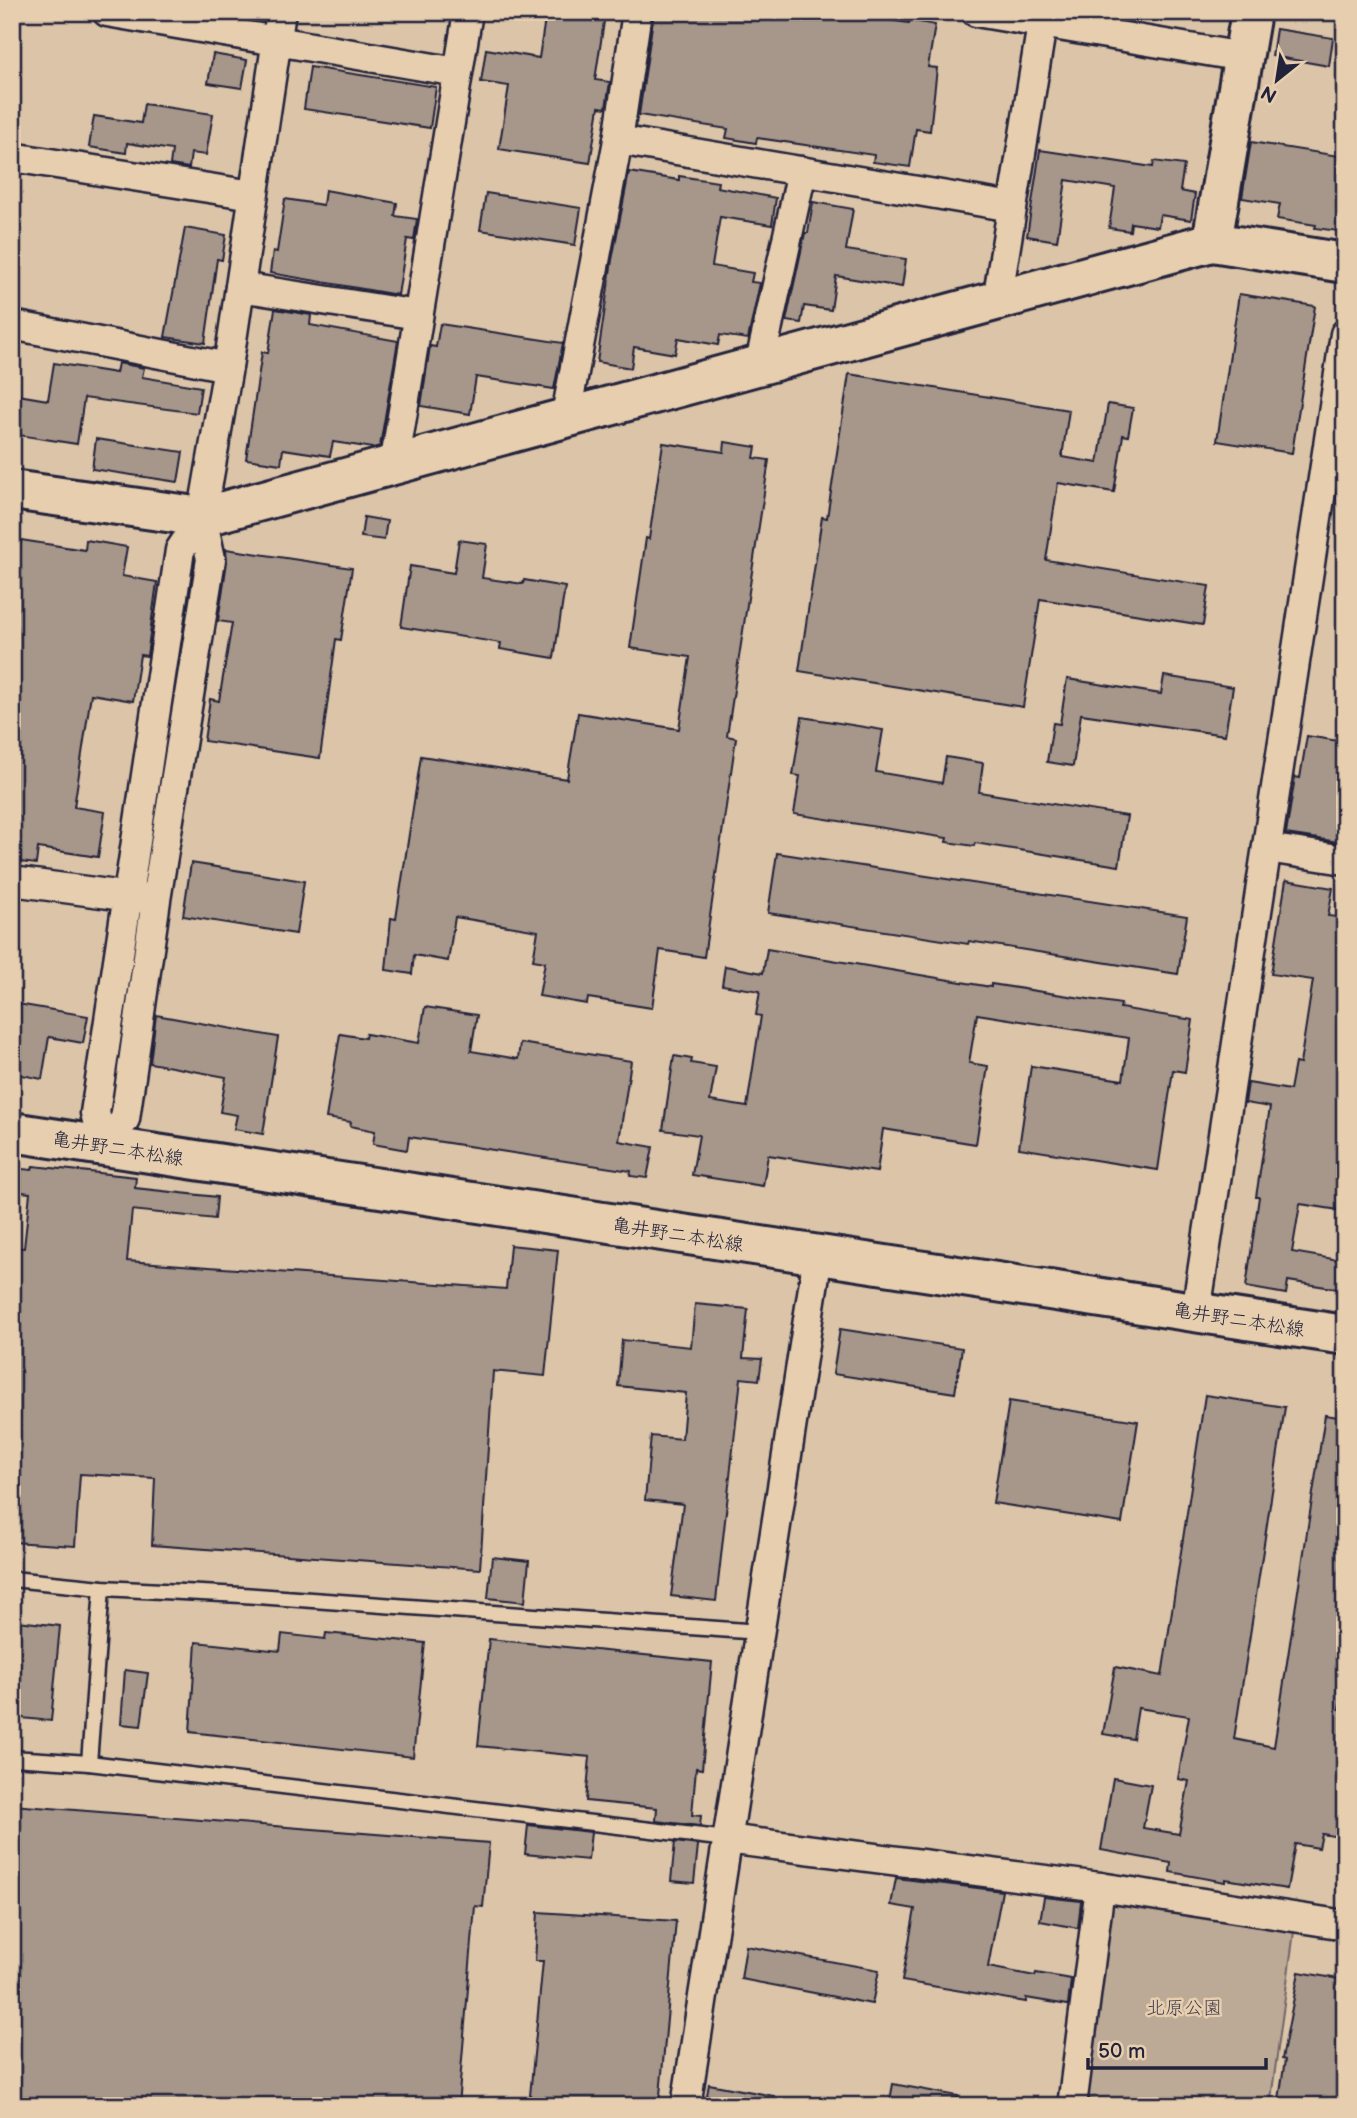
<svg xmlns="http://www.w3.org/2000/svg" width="1357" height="2118" font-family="'Balsamiq Sans','Klee One',sans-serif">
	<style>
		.green { fill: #bca996; stroke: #6f6668; stroke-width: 2 }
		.building { fill: #a7978a; stroke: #22223b; stroke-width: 2 }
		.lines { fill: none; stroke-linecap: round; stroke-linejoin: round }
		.lane-casing { stroke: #22223b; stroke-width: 19 }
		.street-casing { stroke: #22223b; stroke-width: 33 }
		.secondary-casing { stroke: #22223b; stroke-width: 44 }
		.lane { stroke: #e7ceaf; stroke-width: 14 }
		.street { stroke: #e7ceaf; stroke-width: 28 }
		.secondary { stroke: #e7ceaf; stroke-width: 38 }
		.labels { text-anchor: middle; stroke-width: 5; stroke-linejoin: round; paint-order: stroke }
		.street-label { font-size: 19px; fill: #22223b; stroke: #e7ceaf }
		.park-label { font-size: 19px; fill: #413d4d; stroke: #e7ceaf }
	</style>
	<rect width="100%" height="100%" fill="#dbc4a8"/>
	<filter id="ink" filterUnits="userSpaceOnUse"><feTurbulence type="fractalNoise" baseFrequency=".0143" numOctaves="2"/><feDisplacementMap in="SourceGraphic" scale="14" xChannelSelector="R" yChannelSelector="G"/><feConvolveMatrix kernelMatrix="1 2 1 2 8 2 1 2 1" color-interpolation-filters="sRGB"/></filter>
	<g filter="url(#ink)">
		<polygon class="green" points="1100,1887 1296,1917 1270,2106 1136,2106 1073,2097"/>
		<g class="building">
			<polygon points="546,12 586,12 605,15 595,80 610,82 606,108 599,107 590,163 499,149 509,86 481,82 486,49 539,58"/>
			<polygon points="654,12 836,12 909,23 909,20 935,25 928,67 937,68 930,131 916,129 910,167 873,162 874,155 757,138 756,143 726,138 728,129 639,115"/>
			<polygon points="1276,29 1333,38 1329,66 1272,56"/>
			<polygon points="213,54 247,60 242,88 208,83"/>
			<polygon points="310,67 436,87 430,128 304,109"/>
			<polygon points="144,104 213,114 206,155 191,153 189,168 170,165 172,150 127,143 126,153 89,147 94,116 141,123"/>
			<polygon points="1251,142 1345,157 1345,214 1341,213 1338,231 1315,228 1316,225 1277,219 1280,204 1242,198"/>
			<polygon points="1040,150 1153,167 1154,161 1184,165 1180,191 1195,194 1191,220 1160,215 1158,227 1131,223 1130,231 1109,228 1115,188 1066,180 1057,241 1027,236"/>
			<polygon points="629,172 679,180 679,176 718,182 717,187 776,198 772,225 720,217 712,266 753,273 751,282 760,283 748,339 720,335 718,345 678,338 675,354 634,347 631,368 597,362 612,260"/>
			<polygon points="325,190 397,203 395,216 417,219 414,240 407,239 398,295 270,273 273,251 277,252 285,199 323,205"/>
			<polygon points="486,193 581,208 575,245 480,230"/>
			<polygon points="813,202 853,209 846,250 906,259 902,287 836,276 831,310 804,306 801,323 786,321 805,233 808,233"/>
			<polygon points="185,228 226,235 222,260 217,259 205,343 165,337"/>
			<polygon points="1239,294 1315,306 1292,453 1217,441"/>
			<polygon points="275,309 311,315 310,325 398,341 380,446 373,448 333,442 330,456 283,449 281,464 246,459 262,352 268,353"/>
			<polygon points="440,324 563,343 554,389 476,377 470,414 421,406 430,346 436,347"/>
			<polygon points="54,363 116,373 118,363 144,368 142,377 201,387 197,413 84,398 77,444 12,434 12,394 48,400"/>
			<polygon points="849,374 1069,410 1062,457 1098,463 1108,404 1133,408 1128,436 1123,435 1114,492 1058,483 1046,560 1209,586 1203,625 1040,599 1023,707 799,671 822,517 827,518"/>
			<polygon points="96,439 183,452 178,482 92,469"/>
			<polygon points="725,442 756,447 754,458 769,460 727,736 736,738 704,957 660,950 652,1008 588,998 587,1004 539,996 545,962 533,960 538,931 455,917 448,961 414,955 412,974 386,970 391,918 396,919 421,756 567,779 578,713 679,729 690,657 630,648 646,538 649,539 663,443 724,452"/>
			<polygon points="364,517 387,521 384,540 361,537"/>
			<polygon points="21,540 85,550 86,540 127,547 122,576 157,582 147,656 140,655 133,701 91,694 74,807 105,812 98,857 38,848 36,864 12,861 12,600"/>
			<polygon points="459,540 487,544 482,578 523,584 524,580 565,587 554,658 500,649 501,643 401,627 410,566 454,573"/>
			<polygon points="226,549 352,568 341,640 336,639 320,758 204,741 210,699 219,701 232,623 218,621 227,562"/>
			<polygon points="1164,676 1233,687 1225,735 1081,714 1073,766 1047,762 1053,723 1060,724 1067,679 1161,694"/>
			<polygon points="802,717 883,730 876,772 942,783 946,757 983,763 979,792 1127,816 1119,866 975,843 974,846 946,842 947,838 794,814 800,776 793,775"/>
			<polygon points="1307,736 1345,742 1345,843 1286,834 1295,777 1300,778"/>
			<polygon points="777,853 1187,916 1178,974 969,941 968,944 768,913"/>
			<polygon points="191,863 304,881 296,934 183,916"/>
			<polygon points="1286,880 1333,888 1328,916 1345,918 1345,1211 1300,1204 1292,1252 1345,1261 1345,1290 1288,1281 1286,1294 1246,1287 1259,1197 1256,1197 1270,1107 1245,1103 1248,1083 1290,1090 1295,1063 1300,1064 1313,980 1271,974"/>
			<polygon points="767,949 991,987 991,984 1121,1004 1120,1008 1193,1020 1185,1072 1173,1070 1158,1170 1019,1148 1031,1066 1123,1080 1129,1038 977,1014 969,1063 988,1066 976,1144 883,1129 877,1172 768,1155 763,1186 692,1175 699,1135 663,1130 674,1056 692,1059 691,1063 716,1067 710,1101 747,1107 761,1016 756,1015 760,991 722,985 725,966 763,973"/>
			<polygon points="12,1003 88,1016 83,1043 49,1037 42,1079 12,1073"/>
			<polygon points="425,1007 477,1015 471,1051 518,1059 520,1043 631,1061 619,1141 653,1147 647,1178 630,1176 631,1171 409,1137 407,1150 373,1144 375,1131 350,1126 351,1122 326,1118 340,1034 365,1038 366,1034 419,1043"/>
			<polygon points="156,1015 278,1037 263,1134 234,1129 237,1115 220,1112 226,1077 150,1063"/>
			<polygon points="33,1166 136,1177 135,1188 217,1197 215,1219 132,1210 127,1261 506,1289 510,1245 558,1250 545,1376 493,1371 480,1569 152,1545 155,1478 80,1474 75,1546 12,1542 12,1247 24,1248 30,1193 12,1191 12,1168 32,1170"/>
			<polygon points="695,1304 748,1309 743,1358 762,1359 759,1380 741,1378 716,1601 671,1596 683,1504 645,1500 651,1436 682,1439 686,1393 618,1386 622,1340 691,1347"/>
			<polygon points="840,1329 962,1348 955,1393 833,1374"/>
			<polygon points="1205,1395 1285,1407 1234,1739 1274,1747 1325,1415 1345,1418 1345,1670 1339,1709 1345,1710 1345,1838 1322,1834 1319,1848 1295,1844 1287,1889 1225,1879 1225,1882 1170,1872 1171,1863 1101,1850 1113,1778 1151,1785 1143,1828 1179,1834 1189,1781 1178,1779 1189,1716 1138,1708 1133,1739 1103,1734 1115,1667 1162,1676"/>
			<polygon points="1009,1401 1138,1421 1122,1523 993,1503"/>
			<polygon points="492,1557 529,1561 525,1602 488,1598"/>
			<polygon points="18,1621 60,1626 51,1721 12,1717 12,1676"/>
			<polygon points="326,1633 425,1643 413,1757 190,1732 196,1642 280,1651 282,1634 325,1639"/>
			<polygon points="489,1639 712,1662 702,1769 696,1768 692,1815 701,1816 700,1826 656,1821 657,1808 586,1801 590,1757 478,1746"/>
			<polygon points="125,1670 148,1673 141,1726 121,1724"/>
			<polygon points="12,1805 489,1843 483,1907 475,1906 458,2106 12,2106"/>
			<polygon points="528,1825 591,1832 588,1860 525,1854"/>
			<polygon points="675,1842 698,1845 694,1883 671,1881"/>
			<polygon points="896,1878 1002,1891 988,1967 1035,1976 1036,1973 1071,1979 1068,2005 1026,1998 1026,2002 902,1981 915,1909 891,1905"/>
			<polygon points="1044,1897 1081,1901 1078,1928 1040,1921"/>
			<polygon points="538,1912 676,1921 659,2106 529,2106 543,1961 535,1961"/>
			<polygon points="746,1946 879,1970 872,2004 741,1979"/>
			<polygon points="1299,1972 1345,1980 1345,2106 1278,2106 1285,2060 1282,2059"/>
			<polygon points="709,2084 774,2096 774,2106 705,2106"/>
			<polygon points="893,2084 958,2096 957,2106 889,2106"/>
		</g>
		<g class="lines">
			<defs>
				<g id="lane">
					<polyline points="12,1579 102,1588 242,1595 760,1632"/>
					<polyline points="12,1758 89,1763 727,1839"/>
					<polyline points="89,1763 102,1588"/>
				</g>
				<g id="street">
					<polyline points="107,12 457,72"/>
					<polyline points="976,12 1243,57"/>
					<polyline points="618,140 1012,207"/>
					<polyline points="12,157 253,195"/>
					<polyline points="240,287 418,315"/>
					<polyline points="997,301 1042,24"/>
					<polyline points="12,325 228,367"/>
					<polyline points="759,367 802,171"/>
					<polyline points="565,420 618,140 637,12"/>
					<polyline points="394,466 468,12"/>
					<polyline points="1267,848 1345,860"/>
					<polyline points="12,881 146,899"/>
					<polyline points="104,1147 125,1119 156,900 211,559 202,517 228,367 281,12"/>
					<polyline points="104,1147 95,1113 180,550 202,517"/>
					<polyline points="1196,1312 1345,334"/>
					<polyline points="727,1839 1100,1887 1345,1925"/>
					<polyline points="686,2106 818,1255"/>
					<polyline points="1072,2106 1100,1887"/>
				</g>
				<g id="secondary">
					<polyline points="1212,242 1251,12"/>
					<polyline points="12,490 202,517 1212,242 1345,263"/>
					<polyline points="12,1132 1345,1335"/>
				</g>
			</defs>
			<use href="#lane" class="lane-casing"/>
			<use href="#street" class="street-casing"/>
			<use href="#secondary" class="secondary-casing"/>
			<use href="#lane" class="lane"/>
			<use href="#street" class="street"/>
			<use href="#secondary" class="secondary"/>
		</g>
	</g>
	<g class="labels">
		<g class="street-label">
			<text transform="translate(118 1148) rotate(9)" y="7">亀井野二本松線</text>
			<text transform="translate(678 1234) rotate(9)" y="7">亀井野二本松線</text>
			<text transform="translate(1239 1319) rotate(9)" y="7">亀井野二本松線</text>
		</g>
		<g class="park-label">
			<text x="1184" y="2014">北原公園</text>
		</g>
	</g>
	<rect width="1357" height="2118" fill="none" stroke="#e7ceaf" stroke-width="42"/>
	<rect x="21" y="21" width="1315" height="2076" fill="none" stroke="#22223b" stroke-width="2.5" filter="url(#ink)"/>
	<g transform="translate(1277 80) rotate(210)" stroke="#e7ceaf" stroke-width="5" paint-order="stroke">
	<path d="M0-5L12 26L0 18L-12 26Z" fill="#22223b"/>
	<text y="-10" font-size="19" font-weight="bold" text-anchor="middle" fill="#22223b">N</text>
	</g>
	<path d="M1088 2058v10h178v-10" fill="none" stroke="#22223b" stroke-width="3.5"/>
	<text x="1098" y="2058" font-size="21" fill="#22223b" stroke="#e7ceaf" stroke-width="5" paint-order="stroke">50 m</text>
</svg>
